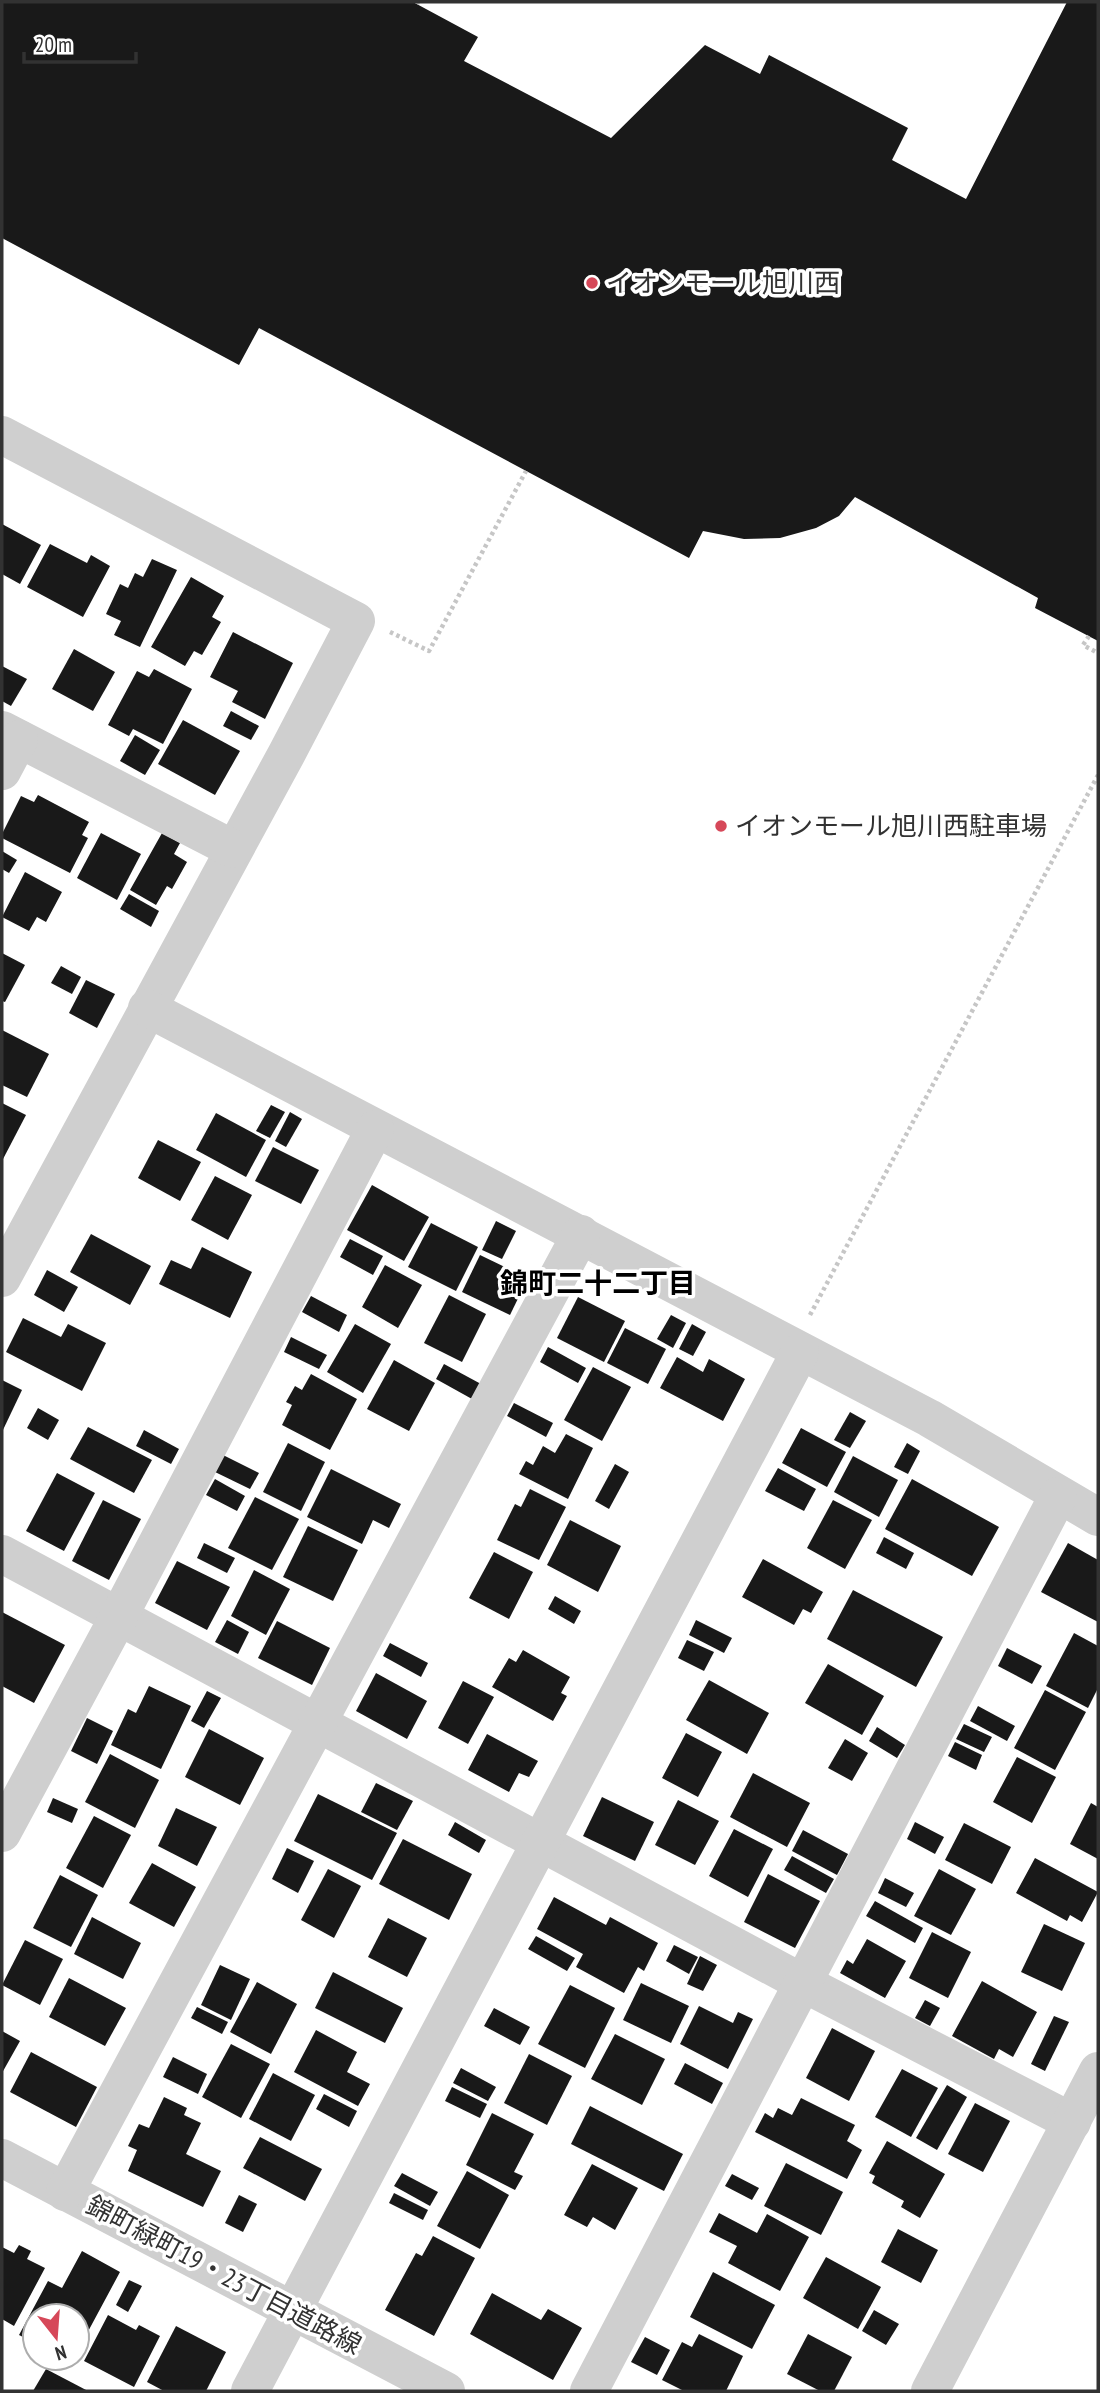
<svg xmlns="http://www.w3.org/2000/svg" width="1100" height="2393" font-family="'PT Sans Narrow','Noto Sans JP',sans-serif">
	<style>
		.building { fill: #191919 }
		.lines { fill: none; stroke-linecap: round; stroke-linejoin: round }
		.path { stroke: #c6c6c6; stroke-width: 4.5; stroke-dasharray: 3.5 3.5; stroke-linecap: butt }
		.minor { stroke: #cfcfcf; stroke-width: 38 }
		.poi-dot { fill: #d64859; stroke: #fff; stroke-width: 2.5 }
		.labels { text-anchor: middle; stroke-width: 7; stroke-linejoin: round; paint-order: stroke }
		.poi-label { font-size: 26px; fill: #323232; stroke: #fff; text-anchor: start }
		.street-label { font-size: 26px; fill: #323232; stroke: #fff }
		.neighbourhood-label { font-size: 28px; font-weight: bold; fill: #000; stroke: #fff }
	</style>
	<rect width="100%" height="100%" fill="#fff"/>
	<g class="building">
		<polygon points="2,2 413,2 478,37 464,61 611,138 705,45 760,74 769,55 908,128 892,160 966,199 1067,2 1098,2 1098,641 1035,608 1038,598 855,497 839,516 816,528 780,538 744,539 703,531 689,558 259,328 239,365 2,238"/>
		<polygon points="2,524 41,545 20,584 2,574"/>
		<polygon points="50,544 87,563 91,555 110,566 83,617 27,587"/>
		<polygon points="152,559 177,570 140,647 114,635 121,621 106,614 120,584 128,588 135,573 143,577"/>
		<polygon points="191,577 224,596 212,617 221,622 202,655 194,651 185,666 151,647"/>
		<polygon points="233,632 293,663 265,719 232,702 238,691 210,677"/>
		<polygon points="74,649 115,672 93,711 52,689"/>
		<polygon points="2,666 27,679 11,706 2,701"/>
		<polygon points="154,669 192,689 163,744 133,729 129,736 108,725 137,671 149,677"/>
		<polygon points="231,711 259,726 251,740 223,726"/>
		<polygon points="183,720 240,751 215,795 158,764"/>
		<polygon points="135,735 160,750 145,775 120,761"/>
		<polygon points="38,795 89,822 82,835 88,838 70,873 2,838 2,834 21,796 34,802"/>
		<polygon points="101,833 141,854 117,900 77,878"/>
		<polygon points="162,833 180,843 174,854 187,862 172,889 167,886 156,905 130,890"/>
		<polygon points="2,851 17,860 9,873 2,869"/>
		<polygon points="25,872 62,892 46,922 37,917 29,931 2,917"/>
		<polygon points="129,894 159,911 151,927 120,909"/>
		<polygon points="2,953 25,965 5,1002 2,1001"/>
		<polygon points="61,966 81,977 72,994 51,983"/>
		<polygon points="86,980 115,994 97,1028 69,1013"/>
		<polygon points="2,1030 49,1054 27,1097 2,1085"/>
		<polygon points="2,1103 26,1115 2,1161"/>
		<polygon points="271,1105 285,1112 270,1138 256,1131"/>
		<polygon points="290,1112 302,1119 286,1147 275,1141"/>
		<polygon points="216,1113 266,1140 246,1177 196,1150"/>
		<polygon points="158,1140 201,1162 180,1201 138,1178"/>
		<polygon points="273,1147 319,1170 301,1204 255,1181"/>
		<polygon points="215,1176 252,1195 228,1240 191,1220"/>
		<polygon points="372,1185 429,1217 404,1261 347,1230"/>
		<polygon points="496,1221 516,1231 502,1259 482,1250"/>
		<polygon points="431,1223 478,1247 456,1291 408,1267"/>
		<polygon points="91,1234 151,1266 130,1305 70,1272"/>
		<polygon points="350,1239 383,1256 373,1275 340,1257"/>
		<polygon points="202,1247 252,1272 230,1318 159,1284 171,1260 191,1269"/>
		<polygon points="480,1255 528,1278 510,1315 462,1292"/>
		<polygon points="385,1265 422,1285 398,1328 362,1307"/>
		<polygon points="47,1270 78,1287 64,1312 34,1295"/>
		<polygon points="449,1295 486,1314 462,1362 424,1343"/>
		<polygon points="311,1296 347,1315 339,1332 302,1312"/>
		<polygon points="578,1297 625,1321 604,1362 557,1338"/>
		<polygon points="671,1315 686,1323 673,1348 657,1339"/>
		<polygon points="23,1318 61,1337 68,1324 106,1343 82,1391 6,1352"/>
		<polygon points="355,1324 391,1344 363,1393 327,1372"/>
		<polygon points="692,1324 706,1332 693,1356 679,1349"/>
		<polygon points="625,1328 666,1349 648,1384 607,1363"/>
		<polygon points="291,1337 327,1355 319,1369 284,1352"/>
		<polygon points="548,1347 586,1368 578,1383 540,1362"/>
		<polygon points="677,1357 703,1372 709,1359 745,1379 723,1421 660,1388"/>
		<polygon points="394,1360 435,1383 409,1431 367,1409"/>
		<polygon points="444,1364 481,1384 472,1399 436,1379"/>
		<polygon points="593,1367 631,1387 602,1441 564,1420"/>
		<polygon points="311,1374 357,1399 330,1450 282,1425 292,1405 286,1402 295,1386 302,1390"/>
		<polygon points="2,1380 22,1390 2,1432"/>
		<polygon points="514,1403 553,1423 546,1437 507,1416"/>
		<polygon points="38,1408 59,1420 48,1440 27,1428"/>
		<polygon points="850,1412 866,1421 850,1448 834,1440"/>
		<polygon points="88,1427 152,1460 134,1493 70,1459"/>
		<polygon points="801,1428 846,1452 827,1487 782,1463"/>
		<polygon points="144,1430 179,1449 171,1464 136,1446"/>
		<polygon points="566,1434 593,1448 568,1499 519,1474 526,1461 533,1465 543,1446 555,1453"/>
		<polygon points="288,1443 325,1462 301,1511 263,1492"/>
		<polygon points="907,1443 920,1451 908,1474 894,1467"/>
		<polygon points="223,1455 259,1473 250,1489 215,1472"/>
		<polygon points="853,1456 898,1480 879,1517 834,1492"/>
		<polygon points="615,1464 629,1472 609,1509 595,1501"/>
		<polygon points="778,1468 816,1489 804,1511 765,1491"/>
		<polygon points="331,1469 401,1504 389,1528 373,1520 362,1544 307,1517"/>
		<polygon points="57,1473 95,1493 64,1551 26,1531"/>
		<polygon points="215,1479 245,1496 237,1511 206,1495"/>
		<polygon points="912,1479 999,1527 972,1576 885,1529"/>
		<polygon points="530,1489 566,1507 539,1560 497,1540 515,1504 521,1507"/>
		<polygon points="255,1497 299,1519 272,1570 228,1548"/>
		<polygon points="103,1500 141,1519 109,1580 72,1561"/>
		<polygon points="833,1500 872,1520 845,1569 807,1548"/>
		<polygon points="570,1520 621,1546 598,1592 547,1565"/>
		<polygon points="308,1526 358,1550 333,1601 283,1577"/>
		<polygon points="884,1537 914,1553 906,1569 876,1553"/>
		<polygon points="204,1543 235,1558 227,1573 197,1558"/>
		<polygon points="1068,1543 1098,1560 1098,1622 1041,1592"/>
		<polygon points="494,1552 533,1572 509,1619 469,1598"/>
		<polygon points="763,1559 823,1592 811,1613 803,1609 794,1625 742,1597"/>
		<polygon points="177,1561 230,1587 207,1630 155,1603"/>
		<polygon points="254,1570 290,1589 266,1635 231,1616"/>
		<polygon points="853,1590 943,1637 916,1687 827,1639"/>
		<polygon points="555,1596 581,1611 574,1624 548,1609"/>
		<polygon points="2,1612 65,1645 34,1703 2,1686"/>
		<polygon points="227,1620 249,1632 238,1654 215,1642"/>
		<polygon points="696,1620 732,1638 724,1653 689,1635"/>
		<polygon points="277,1621 330,1648 312,1685 258,1658"/>
		<polygon points="1074,1633 1098,1646 1098,1688 1088,1708 1046,1686"/>
		<polygon points="687,1640 714,1652 704,1671 678,1658"/>
		<polygon points="390,1643 428,1663 421,1677 383,1656"/>
		<polygon points="1007,1648 1042,1666 1032,1684 998,1666"/>
		<polygon points="523,1650 570,1677 561,1693 567,1696 553,1721 492,1687 509,1658 516,1662"/>
		<polygon points="828,1664 884,1696 862,1735 805,1703"/>
		<polygon points="376,1673 427,1701 407,1739 356,1711"/>
		<polygon points="709,1680 769,1713 747,1754 686,1720"/>
		<polygon points="463,1681 494,1697 468,1744 438,1728"/>
		<polygon points="149,1686 191,1706 161,1769 111,1745 128,1709 136,1713"/>
		<polygon points="1045,1690 1086,1712 1055,1770 1014,1748"/>
		<polygon points="207,1691 221,1698 204,1728 191,1721"/>
		<polygon points="978,1706 1015,1726 1007,1741 970,1721"/>
		<polygon points="87,1718 113,1731 97,1764 71,1751"/>
		<polygon points="964,1724 992,1737 984,1752 956,1739"/>
		<polygon points="877,1727 905,1745 897,1758 869,1741"/>
		<polygon points="209,1729 264,1758 240,1805 185,1777"/>
		<polygon points="686,1733 722,1752 698,1797 662,1778"/>
		<polygon points="487,1734 538,1761 529,1777 519,1773 509,1792 468,1770"/>
		<polygon points="845,1739 868,1753 852,1781 828,1768"/>
		<polygon points="955,1742 982,1755 976,1770 948,1756"/>
		<polygon points="110,1754 159,1780 135,1828 85,1802"/>
		<polygon points="1017,1757 1056,1777 1032,1823 993,1802"/>
		<polygon points="753,1773 810,1803 787,1847 730,1817"/>
		<polygon points="376,1783 413,1801 397,1830 361,1812"/>
		<polygon points="318,1794 397,1833 372,1880 294,1841"/>
		<polygon points="602,1797 654,1822 635,1861 583,1836"/>
		<polygon points="53,1798 78,1809 72,1823 47,1812"/>
		<polygon points="678,1800 719,1821 695,1865 655,1845"/>
		<polygon points="1091,1803 1098,1807 1098,1859 1070,1844"/>
		<polygon points="176,1808 217,1827 197,1866 158,1846"/>
		<polygon points="94,1816 131,1835 103,1888 66,1868"/>
		<polygon points="455,1822 486,1840 479,1853 448,1835"/>
		<polygon points="915,1822 944,1837 935,1854 907,1839"/>
		<polygon points="964,1823 1011,1847 992,1884 945,1860"/>
		<polygon points="734,1829 773,1849 748,1897 709,1876"/>
		<polygon points="803,1830 848,1854 837,1875 792,1851"/>
		<polygon points="403,1839 472,1874 449,1920 379,1884"/>
		<polygon points="287,1848 314,1861 298,1893 272,1879"/>
		<polygon points="792,1856 834,1879 826,1893 784,1870"/>
		<polygon points="1035,1858 1098,1892 1082,1922 1070,1915 1067,1921 1016,1893"/>
		<polygon points="152,1863 196,1887 174,1927 129,1903"/>
		<polygon points="328,1869 361,1886 334,1938 301,1920"/>
		<polygon points="939,1869 976,1889 951,1935 914,1916"/>
		<polygon points="768,1874 820,1901 795,1948 744,1922"/>
		<polygon points="60,1875 98,1895 71,1947 33,1928"/>
		<polygon points="885,1878 914,1893 906,1907 878,1893"/>
		<polygon points="554,1897 606,1925 610,1917 658,1943 644,1971 638,1967 624,1993 576,1967 583,1954 537,1929"/>
		<polygon points="875,1901 923,1928 915,1943 866,1916"/>
		<polygon points="92,1917 141,1943 123,1979 74,1954"/>
		<polygon points="388,1918 427,1938 407,1977 368,1957"/>
		<polygon points="1044,1924 1085,1943 1062,1991 1021,1972"/>
		<polygon points="932,1932 971,1952 948,1998 909,1978"/>
		<polygon points="536,1936 575,1958 567,1971 528,1949"/>
		<polygon points="867,1939 906,1961 885,1998 840,1973 847,1960 853,1964"/>
		<polygon points="25,1940 63,1959 40,2005 2,1985"/>
		<polygon points="674,1945 698,1957 689,1974 666,1961"/>
		<polygon points="700,1956 717,1965 703,1991 687,1984"/>
		<polygon points="220,1965 250,1979 231,2020 201,2005"/>
		<polygon points="333,1972 403,2008 385,2043 315,2008"/>
		<polygon points="69,1978 126,2008 105,2046 49,2017"/>
		<polygon points="982,1981 1037,2012 1013,2057 999,2049 994,2059 952,2036"/>
		<polygon points="257,1982 297,2004 271,2054 230,2032"/>
		<polygon points="641,1983 689,2006 671,2043 623,2020"/>
		<polygon points="570,1985 615,2008 585,2068 538,2044"/>
		<polygon points="925,2000 940,2008 930,2026 915,2018"/>
		<polygon points="699,2006 733,2023 738,2012 753,2019 728,2069 680,2044"/>
		<polygon points="197,2007 228,2022 222,2034 191,2018"/>
		<polygon points="494,2008 530,2027 520,2045 484,2026"/>
		<polygon points="1054,2016 1069,2022 1045,2071 1031,2064"/>
		<polygon points="832,2028 875,2051 849,2101 806,2078"/>
		<polygon points="316,2030 357,2052 347,2072 370,2084 358,2106 294,2072"/>
		<polygon points="2,2031 20,2041 2,2073"/>
		<polygon points="615,2034 665,2059 642,2105 591,2079"/>
		<polygon points="231,2044 270,2064 241,2118 202,2097"/>
		<polygon points="31,2052 97,2087 76,2127 10,2092"/>
		<polygon points="529,2054 572,2076 547,2125 504,2103"/>
		<polygon points="173,2057 207,2074 198,2094 163,2077"/>
		<polygon points="685,2063 723,2083 712,2104 674,2084"/>
		<polygon points="461,2068 496,2087 488,2101 453,2083"/>
		<polygon points="902,2069 938,2088 911,2137 875,2117"/>
		<polygon points="273,2073 315,2095 291,2141 249,2119"/>
		<polygon points="947,2085 967,2097 937,2150 916,2138"/>
		<polygon points="452,2087 487,2104 480,2118 445,2101"/>
		<polygon points="324,2094 357,2111 349,2127 316,2109"/>
		<polygon points="164,2097 187,2108 184,2115 201,2123 186,2154 221,2171 203,2207 128,2171 137,2150 128,2146 139,2124 149,2128"/>
		<polygon points="801,2098 855,2125 847,2141 862,2150 847,2179 755,2132 765,2113 773,2118 778,2108 792,2115"/>
		<polygon points="975,2103 1010,2121 983,2172 948,2154"/>
		<polygon points="590,2106 683,2154 664,2191 571,2144"/>
		<polygon points="492,2113 534,2134 514,2172 523,2176 515,2190 466,2165"/>
		<polygon points="260,2137 322,2169 305,2201 243,2168"/>
		<polygon points="887,2141 945,2174 920,2218 901,2207 904,2201 872,2183 875,2176 869,2173"/>
		<polygon points="786,2163 843,2192 821,2235 764,2206"/>
		<polygon points="592,2164 638,2188 615,2230 593,2217 587,2227 564,2215"/>
		<polygon points="467,2171 509,2195 480,2249 437,2226"/>
		<polygon points="402,2173 438,2192 430,2206 394,2186"/>
		<polygon points="732,2174 759,2188 752,2200 725,2186"/>
		<polygon points="394,2193 428,2210 423,2220 389,2203"/>
		<polygon points="239,2195 257,2204 243,2232 225,2223"/>
		<polygon points="719,2213 757,2233 767,2214 809,2237 780,2291 728,2263 737,2246 709,2232"/>
		<polygon points="898,2229 938,2250 921,2283 881,2262"/>
		<polygon points="433,2236 475,2258 434,2336 385,2310 416,2253 422,2256"/>
		<polygon points="19,2245 31,2251 27,2259 45,2268 14,2326 2,2319 2,2247 14,2253"/>
		<polygon points="82,2251 120,2272 77,2352 77,2316 35,2316 35,2343 19,2335 48,2281 62,2288"/>
		<polygon points="826,2257 881,2287 858,2329 803,2298"/>
		<polygon points="713,2272 775,2305 752,2349 690,2317"/>
		<polygon points="129,2280 142,2286 128,2312 116,2305"/>
		<polygon points="492,2293 541,2320 548,2309 582,2328 553,2380 470,2334"/>
		<polygon points="874,2310 899,2324 886,2345 862,2331"/>
		<polygon points="108,2315 136,2330 139,2325 160,2336 134,2387 84,2361"/>
		<polygon points="176,2326 226,2352 206,2391 164,2391 147,2382"/>
		<polygon points="699,2334 743,2356 726,2391 684,2391 662,2380 682,2342 692,2347"/>
		<polygon points="808,2334 852,2357 834,2391 820,2391 787,2374"/>
		<polygon points="645,2337 670,2350 657,2375 631,2362"/>
		<polygon points="46,2369 88,2391 33,2391"/>
	</g>
	<g class="lines">
		<g class="path">
			<polyline points="417,4 418,2"/>
			<polyline points="390,632 429,651 526,471"/>
			<polyline points="1089,636 1083,645 1098,653"/>
			<polyline points="810,1315 1098,775"/>
		</g>
		<g class="minor">
			<polyline points="2,435 356,621 287,753 2,1278"/>
			<polyline points="2,730 233,849"/>
			<polyline points="2,771 19,739"/>
			<polyline points="147,1008 929,1418 1098,1517"/>
			<polyline points="2,1554 803,1983 1072,2122"/>
			<polyline points="2,1833 119,1616 375,1129"/>
			<polyline points="2,2158 446,2391"/>
			<polyline points="65,2192 581,1234"/>
			<polyline points="250,2391 800,1352"/>
			<polyline points="589,2391 1058,1496"/>
			<polyline points="930,2391 1098,2071"/>
		</g>
	</g>
	<g class="poi-dot">
		<circle cx="592" cy="283" r="7"/>
		<circle cx="721" cy="826" r="7"/>
	</g>
	<g class="labels">
		<g class="poi-label">
			<text x="606" y="292">イオンモール旭川西</text>
			<text x="735" y="835">イオンモール旭川西駐車場</text>
		</g>
		<g class="street-label">
			<text transform="translate(224 2275) rotate(28)" y="9">錦町緑町19・23丁目道路線</text>
		</g>
		<g class="neighbourhood-label">
			<text x="598" y="1293">錦町二十二丁目</text>
		</g>
	</g>
	<rect width="1100" height="2393" fill="none" stroke="#323232" stroke-width="7"/>
	<g transform="translate(56 2337) rotate(163)"><circle r="33" fill="#ffffff" stroke="#adadad" stroke-width="2"/>
	<path d="M0-5L12 26L0 18L-12 26Z" fill="#d64859"/>
	<text y="-10" font-size="19" font-weight="bold" text-anchor="middle" fill="#323232">N</text>
	</g>
	<path d="M24 52v10h112v-10" fill="none" stroke="#323232" stroke-width="3.5"/>
	<text x="35" y="52" font-size="21" fill="#323232" stroke="#ffffff" stroke-width="5" paint-order="stroke">20 m</text>
</svg>
